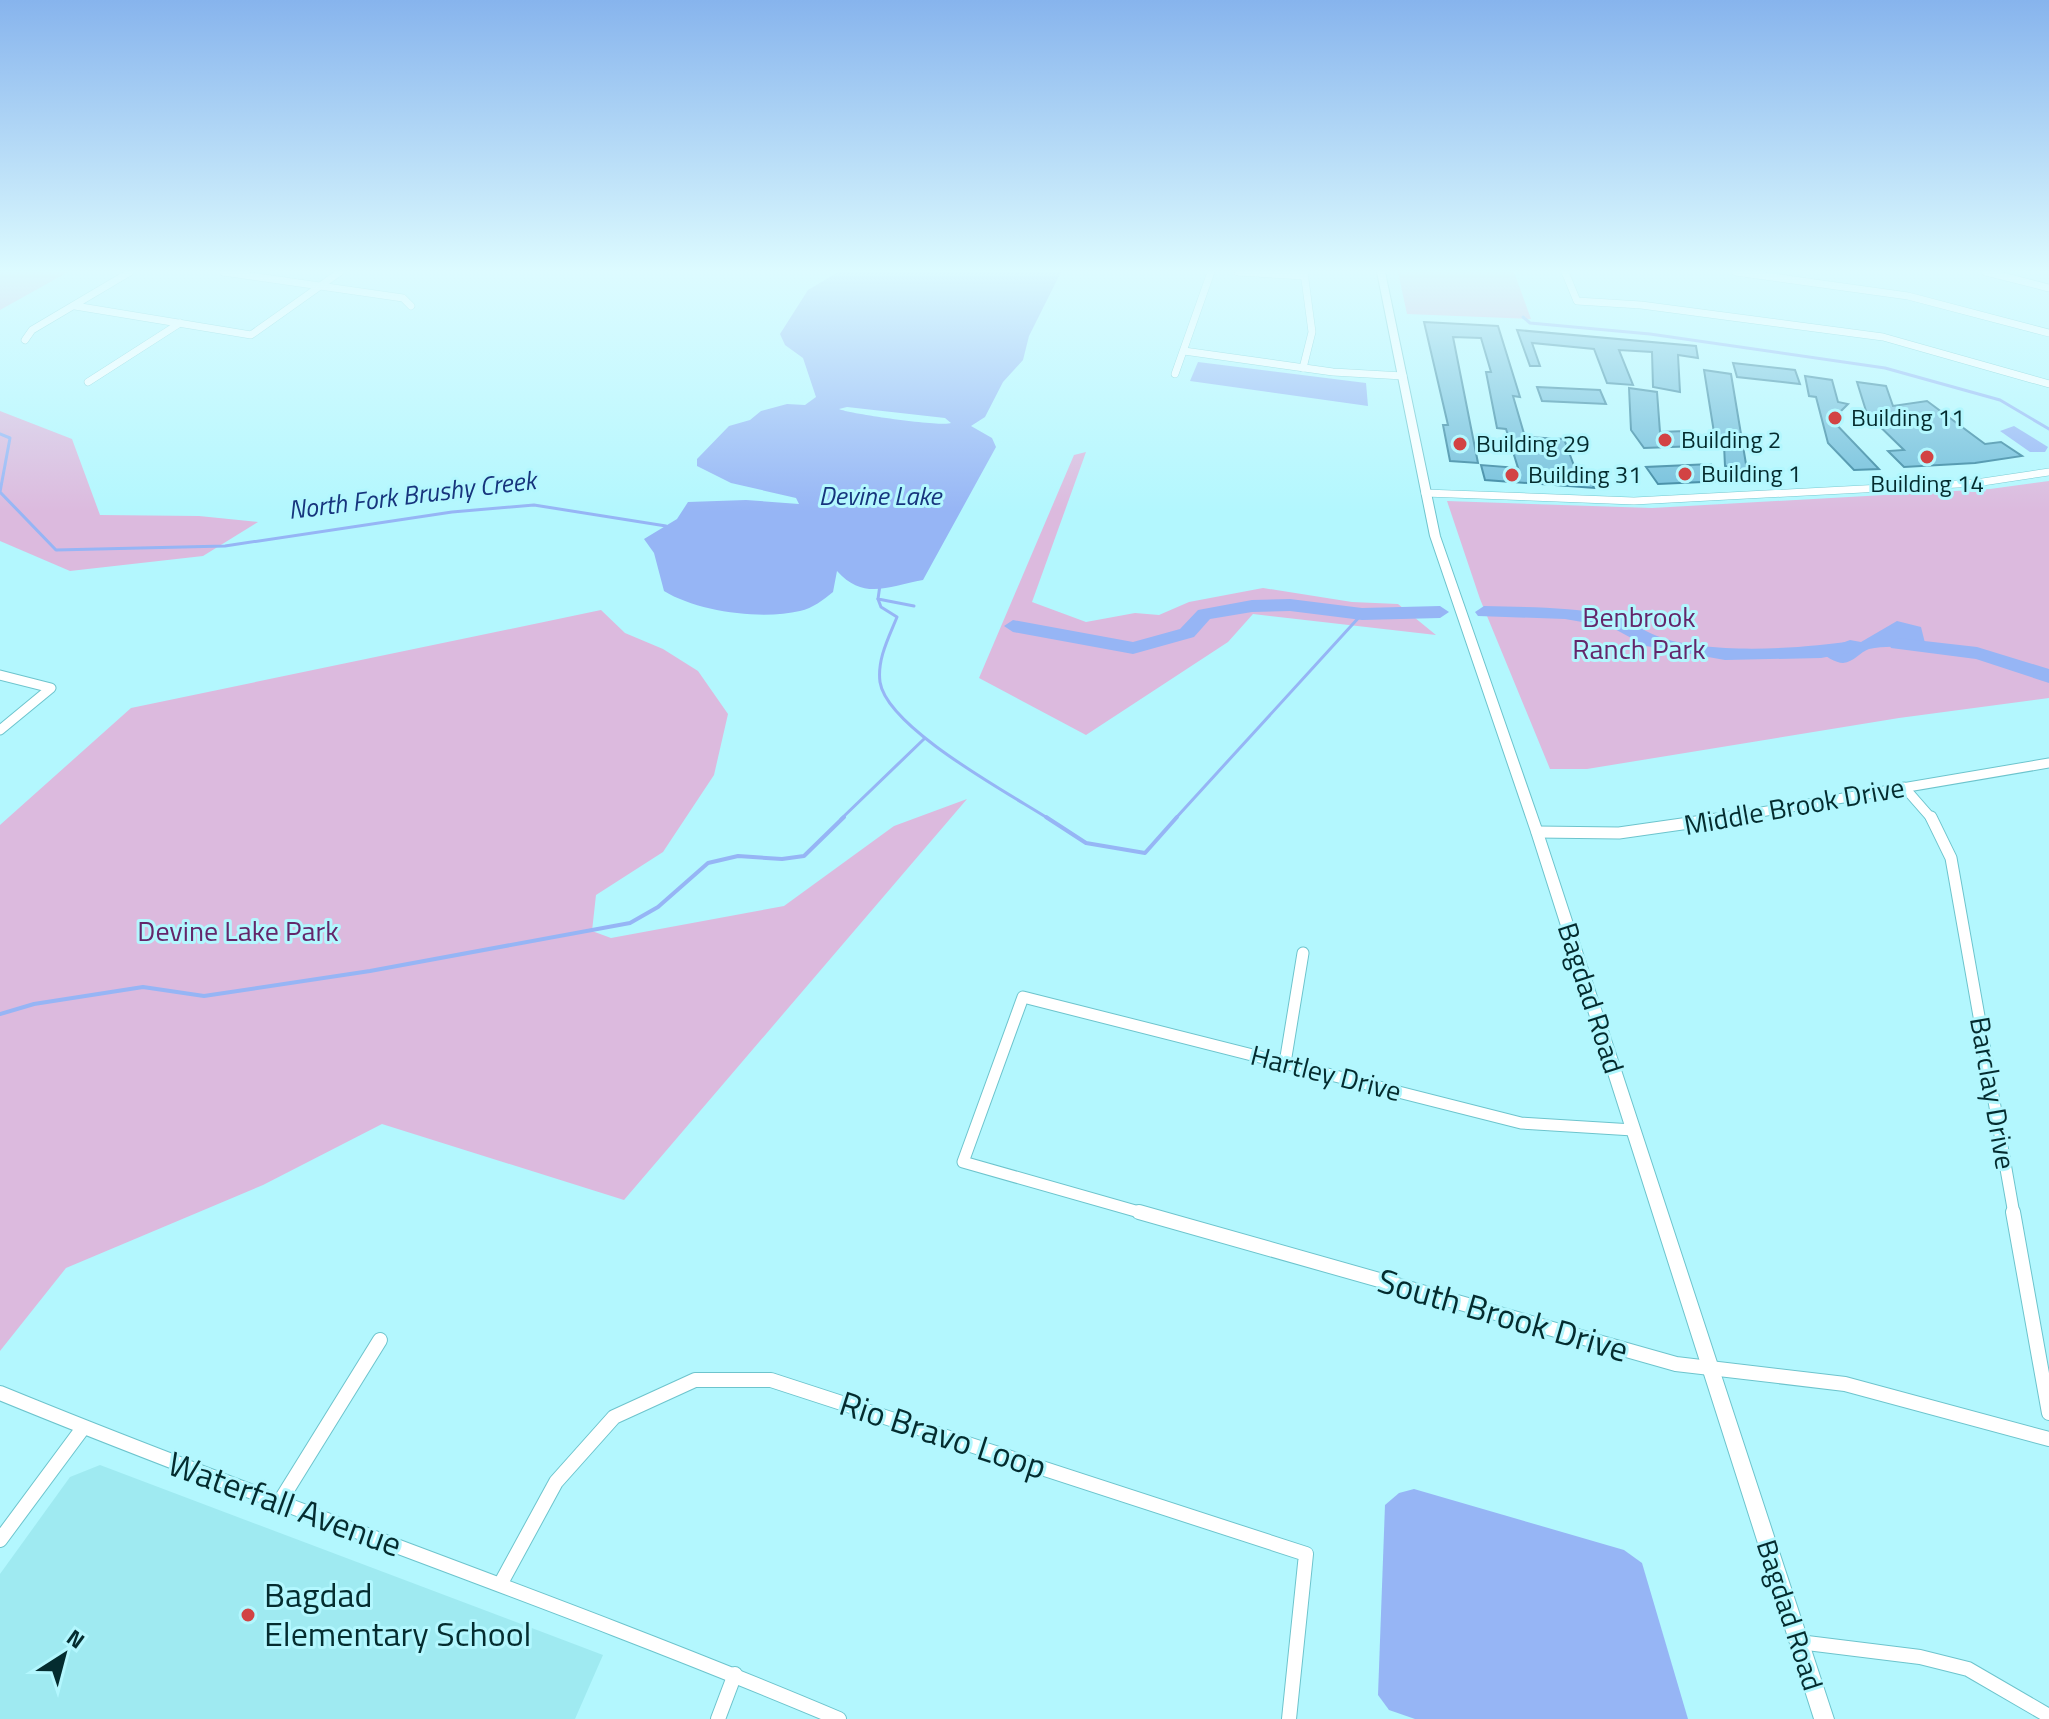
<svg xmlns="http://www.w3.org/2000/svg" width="2049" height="1719" font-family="'Titillium Web',sans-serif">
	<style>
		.built { fill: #9feaf1 }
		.green { fill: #dcbade }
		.water { fill: #96b5f5; fill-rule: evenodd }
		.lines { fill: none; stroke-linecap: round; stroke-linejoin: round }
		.stream-far1 { stroke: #96b5f5; stroke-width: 3 }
		.stream { stroke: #96b5f5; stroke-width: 4 }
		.river { fill: #96b5f5; fill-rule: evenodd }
		.building { fill: #72beda; stroke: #37849f; stroke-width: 2 }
		.minor-far3-casing { stroke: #6dc4cd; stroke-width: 8 }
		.minor-far2-casing { stroke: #6dc4cd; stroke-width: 11 }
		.minor-far1-casing { stroke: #6dc4cd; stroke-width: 13 }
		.minor-casing { stroke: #6dc4cd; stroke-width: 16 }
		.tertiary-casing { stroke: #6dc4cd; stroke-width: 2 }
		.minor-far3 { stroke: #fff; stroke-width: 7 }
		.minor-far2 { stroke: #fff; stroke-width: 9 }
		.minor-far1 { stroke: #fff; stroke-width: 11 }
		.minor { stroke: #fff; stroke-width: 14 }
		.tertiary { fill: #fff; fill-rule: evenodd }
		.poi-dot { fill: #d24344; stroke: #b3f7fe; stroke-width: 3 }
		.labels { text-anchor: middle; stroke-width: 6; stroke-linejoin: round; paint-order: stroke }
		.far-poi-label { font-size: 24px; fill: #042c2f; stroke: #b3f7fe; text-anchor: start }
		.far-water-label { font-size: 26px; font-style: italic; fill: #17357d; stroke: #b3f7fe }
		.park-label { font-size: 28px; fill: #64266a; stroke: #b3f7fe }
		.street-label { font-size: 28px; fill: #042c2f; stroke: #b3f7fe }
		.near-street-label { font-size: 34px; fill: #042c2f; stroke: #b3f7fe }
		.near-poi-label { font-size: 34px; fill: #042c2f; stroke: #b3f7fe; text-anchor: start }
	</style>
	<rect width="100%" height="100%" fill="#b3f7fe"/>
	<polygon class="built" points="100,1465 603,1655 575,1719 0,1719 0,1574 70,1477"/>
	<g class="green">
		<polygon points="0,272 68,272 0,310"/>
		<polygon points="1398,272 1514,272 1531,319 1407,314"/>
		<polygon points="0,411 72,439 100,515 199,516 258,522 203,556 70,571 0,541"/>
		<polygon points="1086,452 1032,602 1086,622 1135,613 1159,615 1189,602 1263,588 1352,602 1398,604 1436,635 1253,614 1228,642 1086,735 979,678 1074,455"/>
		<polygon points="2049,481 2049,698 1899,718 1587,769 1550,769 1480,599 1447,501 1652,508 1990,489"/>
		<polygon points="601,610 625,633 663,649 698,671 728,714 714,775 663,852 596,895 592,931 611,938 784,906 894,826 967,799 624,1200 382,1124 263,1185 66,1268 0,1351 0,825 131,708"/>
	</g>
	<g class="water">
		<path d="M838,272h223l-32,64 -6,24 -20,22 -18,35 -14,9 21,12 4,9 -73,133c-34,6 -59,21 -86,-9l-4,21c-10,8 -20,16 -33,19 -38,9 -102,1 -136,-20l-10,-38 -10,-14 33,-20 11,-17 58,-2 53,4 -3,-6 -65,-15 -34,-17v-7l32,-33 21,-6 11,-9 26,-7 18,1 11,-8 -13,-39 -18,-13 -5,-11 28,-44zM847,407l98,11 6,5c-8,4 -101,-9 -112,-14z"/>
		<polygon points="1198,362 1366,383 1368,406 1190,381"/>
		<polygon points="2014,426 2048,447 2045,452 2030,452 2000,431"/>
		<path d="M1897,621l24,6 6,24c-19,-4 -38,-6 -58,-2 -9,3 -15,13 -26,14 -7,0 -19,-7 -22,-12l29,-11 11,2z"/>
		<polygon points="1414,1489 1624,1550 1642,1563 1688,1719 1415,1719 1389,1710 1378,1695 1385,1505 1399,1493"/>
	</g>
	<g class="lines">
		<g class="stream-far1">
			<polyline points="1523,317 1530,323 1650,334 1885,368 2000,400 2049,429"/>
			<polyline points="0,434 10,438 0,492 56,550 225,546 452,512 534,505 666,526"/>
			<polyline points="880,585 878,599 914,606"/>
			<path d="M878,599l3,8 16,10c-8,20 -20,42 -17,65 7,46 130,112 169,137"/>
			<polyline points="841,819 924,739"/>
			<polyline points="1175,819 1362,614"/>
		</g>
		<g class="stream">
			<polyline points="1046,817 1086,843 1145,853 1177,817"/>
			<polyline points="0,1014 34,1004 143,987 204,996 370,971 630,923 658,907 708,863 738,856 782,859 804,856 844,817"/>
		</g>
		<g class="river">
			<polygon points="1290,599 1362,608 1440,606 1449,612 1440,618 1362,620 1290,611 1252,612 1210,619 1194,637 1133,654 1013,632 1004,626 1013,620 1133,642 1180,629 1198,610 1252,600"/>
			<path d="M1484,606c44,1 85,1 128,9 17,4 29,15 45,21 50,19 142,13 195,5l9,6 -2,4 -38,7 -96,2 -79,-14 -35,-19 -46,-8 -87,-3 -3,-4z"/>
			<polygon points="1898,638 1977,647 2049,669 2049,683 1976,659 1891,648 1889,644"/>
		</g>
	</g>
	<g class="building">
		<polygon points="1424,322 1498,326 1520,397 1513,396 1525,437 1564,439 1576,471 1588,472 1594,488 1485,480 1481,465 1518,468 1506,429 1497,428 1486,372 1491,372 1481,338 1453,337 1478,463 1450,461 1443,425 1448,425"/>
		<polygon points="1517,330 1696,346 1698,358 1678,355 1680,392 1653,387 1652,352 1619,350 1633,385 1607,383 1594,349 1532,343 1540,366 1530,366"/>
		<polygon points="1733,363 1795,370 1800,384 1737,377"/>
		<polygon points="1704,370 1731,374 1747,470 1725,466 1724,445 1716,445"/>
		<polygon points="1805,376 1832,380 1838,402 1848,404 1832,420 1879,469 1854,470 1828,443 1816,397 1809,396"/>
		<polygon points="1857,382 1886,386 1893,406 1927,401 1985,444 2001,442 2022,456 1975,463 1904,467 1888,451 1904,450 1867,414"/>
		<polygon points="1537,387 1600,390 1606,404 1542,401"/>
		<polygon points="1629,388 1657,392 1660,432 1685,431 1697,446 1644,448 1631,430"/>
		<polygon points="1711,464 1724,481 1658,484 1646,467"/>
	</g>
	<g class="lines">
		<defs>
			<g id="minor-far3">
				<polyline points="223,272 403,298 411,306"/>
				<polyline points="1238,272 1304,276"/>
				<polyline points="1565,272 1577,301 1641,305 1883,337 2049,384"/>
				<polyline points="1736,272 1908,296 2049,333"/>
				<polyline points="1986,272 2049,288"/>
				<polyline points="75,306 251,335 340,272"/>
				<polyline points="25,340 32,330 130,272"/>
				<polyline points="1184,351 1333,372 1403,376"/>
				<polyline points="1303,368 1312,332 1304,272"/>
				<polyline points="1175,374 1211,272"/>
				<polyline points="88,382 180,323"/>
				<polyline points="1425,493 1634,501 1976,483 2049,472"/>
			</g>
			<g id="minor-far2">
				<polyline points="0,675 51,688 0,730"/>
				<polyline points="1904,787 1932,819"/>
				<polyline points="1720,819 2049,763"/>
			</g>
			<g id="minor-far1">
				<polyline points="1931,817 1951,858 2014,1214"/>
				<polyline points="1537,832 1619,833 1731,817"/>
				<polyline points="1285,1063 1303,953"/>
				<polyline points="1146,1214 963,1162 1023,997 1521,1123 1633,1130"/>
			</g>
			<g id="minor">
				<polyline points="1139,1212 1676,1364 1845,1384 2049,1439"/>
				<polyline points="2013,1212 2049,1413"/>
				<path d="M0,1393c278,114 562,209 839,326"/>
				<polyline points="279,1503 380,1340"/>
				<polyline points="0,1540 83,1428"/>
				<polyline points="501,1583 556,1482 614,1417 695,1380 771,1380 1306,1554 1289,1719"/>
				<polyline points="1799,1642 1920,1657 1968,1669 2049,1716"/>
				<polyline points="718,1719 735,1674"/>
			</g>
			<polygon id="tertiary" points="1377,272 1385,272 1440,536 1543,832 1834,1719 1814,1719 1531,832 1430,536"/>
		</defs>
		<use href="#minor-far3" class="minor-far3-casing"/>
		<use href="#minor-far2" class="minor-far2-casing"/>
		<use href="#minor-far1" class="minor-far1-casing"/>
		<use href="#minor" class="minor-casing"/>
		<use href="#tertiary" class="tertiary-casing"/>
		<use href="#minor-far3" class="minor-far3"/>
		<use href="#minor-far2" class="minor-far2"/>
		<use href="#minor-far1" class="minor-far1"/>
		<use href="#minor" class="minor"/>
		<use href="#tertiary" class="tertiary"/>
	</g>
	<linearGradient id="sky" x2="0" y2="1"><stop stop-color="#87b4ed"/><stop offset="0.53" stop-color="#ddfbff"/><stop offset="1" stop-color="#ddfbff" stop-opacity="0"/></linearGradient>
	<rect width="2049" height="512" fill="url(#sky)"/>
	<g class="poi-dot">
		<circle cx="1835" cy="418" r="8"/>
		<circle cx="1665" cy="440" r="8"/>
		<circle cx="1460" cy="444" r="8"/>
		<circle cx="1927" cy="457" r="8"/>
		<circle cx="1685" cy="474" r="8"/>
		<circle cx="1512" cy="475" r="8"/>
		<circle cx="248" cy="1615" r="8"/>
	</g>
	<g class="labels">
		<g class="far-poi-label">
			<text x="1851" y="426">Building 11</text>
			<text x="1681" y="448">Building 2</text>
			<text x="1476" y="452">Building 29</text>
			<text x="1701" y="482">Building 1</text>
			<text x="1528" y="483">Building 31</text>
			<text x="1927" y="492" text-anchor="middle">Building 14</text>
		</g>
		<g class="far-water-label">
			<text transform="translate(412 495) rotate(-7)" y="9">North Fork Brushy Creek</text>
			<text x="880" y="505">Devine Lake</text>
		</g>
		<g class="park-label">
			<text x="1639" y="627">Benbrook<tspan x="1639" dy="32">Ranch Park</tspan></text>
			<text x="238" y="941">Devine Lake Park</text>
		</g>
		<g class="street-label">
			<text transform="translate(1794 806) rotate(-10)" y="10">Middle Brook Drive</text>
			<text transform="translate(1591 998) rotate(72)" y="10">Bagdad Road</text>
			<text transform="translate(1326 1073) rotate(14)" y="10">Hartley Drive</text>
			<text transform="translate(1993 1093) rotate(80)" y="10">Barclay Drive</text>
			<text transform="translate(1790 1615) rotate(72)" y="10">Bagdad Road</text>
		</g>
		<g class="near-street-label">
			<text transform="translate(1503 1315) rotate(16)" y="12">South Brook Drive</text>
			<text transform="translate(943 1435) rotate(18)" y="12">Rio Bravo Loop</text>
			<text transform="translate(285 1504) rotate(20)" y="12">Waterfall Avenue</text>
		</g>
		<g class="near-poi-label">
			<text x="264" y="1607">Bagdad<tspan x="264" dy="39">Elementary School</tspan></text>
		</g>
	</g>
	<g transform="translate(64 1655) rotate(36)" stroke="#b3f7fe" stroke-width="6" paint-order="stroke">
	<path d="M0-6L14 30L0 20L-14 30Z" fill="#042c2f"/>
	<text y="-12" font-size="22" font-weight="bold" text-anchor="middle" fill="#042c2f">N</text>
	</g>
</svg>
